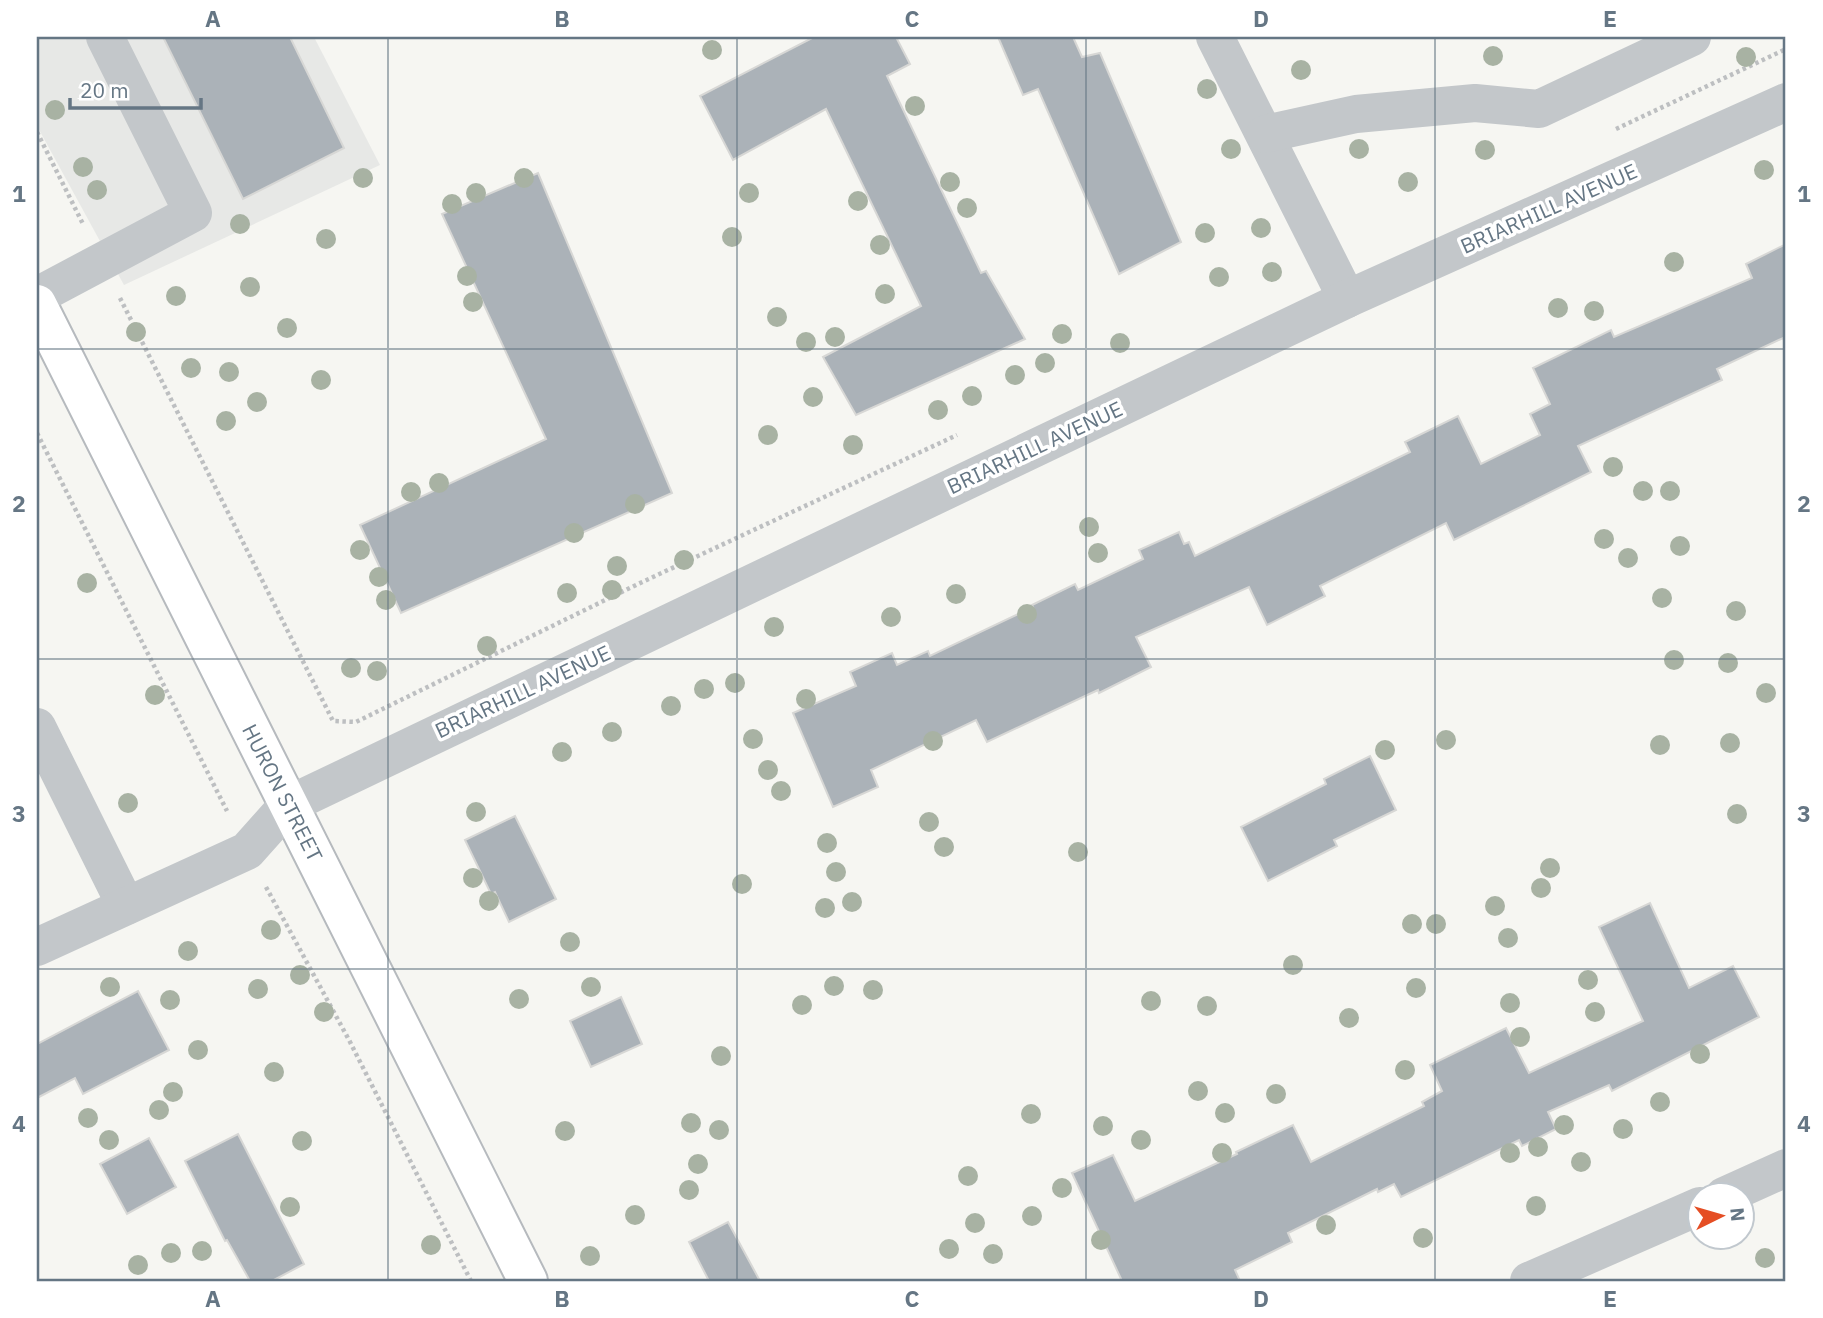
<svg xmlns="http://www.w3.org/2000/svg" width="1823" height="1318" font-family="'IBM Plex Sans',sans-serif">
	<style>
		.built { fill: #e7e8e6 }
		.building { fill: #abb2b8; stroke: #d7d7d5; stroke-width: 2 }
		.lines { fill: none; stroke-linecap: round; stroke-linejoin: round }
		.major-casing { stroke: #b6babe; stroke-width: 42 }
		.path { stroke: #bdbfc1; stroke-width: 4.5; stroke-dasharray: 3.5 3.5; stroke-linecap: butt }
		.minor { stroke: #c3c7ca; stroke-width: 38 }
		.major { stroke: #fff; stroke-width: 38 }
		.tree { fill: #a8b2a3 }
		.grid { fill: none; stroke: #657684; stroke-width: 2; stroke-opacity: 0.55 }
		.labels { text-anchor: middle; stroke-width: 7; stroke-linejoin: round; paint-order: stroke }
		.street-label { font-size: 21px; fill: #657684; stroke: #fff }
		.neatline { fill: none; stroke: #657684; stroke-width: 2.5 }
		.grid-label { font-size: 23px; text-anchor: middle; font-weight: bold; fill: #657684 }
	</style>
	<rect width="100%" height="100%" fill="#f6f6f2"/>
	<polygon class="built" points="37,37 314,37 380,165 124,285 37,126"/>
	<g class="building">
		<polygon points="163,37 290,37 344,148 243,199"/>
		<polygon points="814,37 896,37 910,64 887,76 981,273 986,271 1025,339 856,415 823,357 921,306 826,109 733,160 700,96"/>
		<polygon points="998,37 1073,37 1082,57 1100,53 1181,242 1119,274 1038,89 1023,95"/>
		<polygon points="538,173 672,493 401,613 360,525 546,439 442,214"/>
		<polygon points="1786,244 1786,345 1783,338 1717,369 1722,380 1578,446 1591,472 1454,540 1446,523 1320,586 1325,596 1267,625 1249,587 1136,637 1151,667 1099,693 1098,690 987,742 976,720 871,770 878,787 833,807 793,713 856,686 850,672 892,653 897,665 928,651 930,656 1033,607 1032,605 1075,584 1078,590 1143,559 1139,550 1179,532 1184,544 1189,542 1195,556 1410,452 1405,442 1458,416 1481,464 1540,435 1530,414 1550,404 1533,368 1611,330 1614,337 1752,278 1746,264"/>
		<polygon points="1370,756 1396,810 1334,840 1337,846 1268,881 1241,827 1326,784 1324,779"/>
		<polygon points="515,816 556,899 509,922 495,892 491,894 465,840"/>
		<polygon points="1650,903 1689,988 1733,966 1759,1017 1612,1091 1609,1085 1548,1112 1556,1129 1522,1146 1519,1140 1401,1197 1394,1184 1378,1192 1377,1189 1288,1233 1292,1242 1235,1270 1240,1281 1122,1281 1072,1173 1113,1155 1135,1201 1237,1154 1236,1152 1293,1125 1311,1162 1424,1106 1422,1102 1442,1091 1430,1065 1506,1028 1529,1073 1643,1021 1599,927"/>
		<polygon points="138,991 169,1050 83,1094 75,1078 37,1098 37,1044"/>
		<polygon points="621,997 642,1044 591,1067 570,1021"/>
		<polygon points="238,1134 304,1264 272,1281 250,1281 227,1240 225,1241 185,1161"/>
		<polygon points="149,1138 176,1187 127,1214 100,1164"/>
		<polygon points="728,1222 760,1281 709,1281 689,1242"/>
	</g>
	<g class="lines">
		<defs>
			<polyline id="major" points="37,304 528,1281"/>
		</defs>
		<use href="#major" class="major-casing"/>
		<g class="path">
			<polyline points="1616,129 1786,49"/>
			<polyline points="37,132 83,224"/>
			<polyline points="120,298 333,721 356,722 638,584 957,435"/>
			<polyline points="37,433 227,811"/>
			<polyline points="266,887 349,1040 471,1281"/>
		</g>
		<g class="minor">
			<polyline points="1215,37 1347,299"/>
			<polyline points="1265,134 1356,114 1475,103 1539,109 1692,37"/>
			<polyline points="37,296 193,213 105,37"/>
			<polyline points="37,727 126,906"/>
			<polyline points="37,947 247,851 288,805 1347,299 1786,102"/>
			<polyline points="1724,1196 1786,1168"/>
			<polyline points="1529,1281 1700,1206"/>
		</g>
		<use href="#major" class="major"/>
	</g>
	<g class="tree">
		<circle cx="712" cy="50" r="10"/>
		<circle cx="1493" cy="56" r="10"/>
		<circle cx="1746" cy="57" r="10"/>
		<circle cx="1301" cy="70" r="10"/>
		<circle cx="1207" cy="89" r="10"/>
		<circle cx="915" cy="106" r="10"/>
		<circle cx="55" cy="110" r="10"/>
		<circle cx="1231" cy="149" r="10"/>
		<circle cx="1359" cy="149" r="10"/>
		<circle cx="1485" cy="150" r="10"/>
		<circle cx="83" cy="167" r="10"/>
		<circle cx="1764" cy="170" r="10"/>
		<circle cx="363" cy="178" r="10"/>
		<circle cx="524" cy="178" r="10"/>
		<circle cx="950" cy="182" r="10"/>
		<circle cx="1408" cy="182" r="10"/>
		<circle cx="97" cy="190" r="10"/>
		<circle cx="476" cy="193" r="10"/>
		<circle cx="749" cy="193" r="10"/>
		<circle cx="858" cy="201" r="10"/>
		<circle cx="452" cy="204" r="10"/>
		<circle cx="967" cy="208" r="10"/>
		<circle cx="240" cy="224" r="10"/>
		<circle cx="1261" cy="228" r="10"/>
		<circle cx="1205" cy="233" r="10"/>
		<circle cx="732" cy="237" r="10"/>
		<circle cx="326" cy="239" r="10"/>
		<circle cx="880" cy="245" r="10"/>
		<circle cx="1674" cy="262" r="10"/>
		<circle cx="1272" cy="272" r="10"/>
		<circle cx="467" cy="276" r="10"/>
		<circle cx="1219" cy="277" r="10"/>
		<circle cx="250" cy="287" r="10"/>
		<circle cx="885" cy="294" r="10"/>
		<circle cx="176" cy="296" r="10"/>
		<circle cx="473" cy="302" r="10"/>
		<circle cx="1558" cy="308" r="10"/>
		<circle cx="1594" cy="311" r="10"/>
		<circle cx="777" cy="317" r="10"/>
		<circle cx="287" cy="328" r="10"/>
		<circle cx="136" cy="332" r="10"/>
		<circle cx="1062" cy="334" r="10"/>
		<circle cx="835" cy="337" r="10"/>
		<circle cx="806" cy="342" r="10"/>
		<circle cx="1120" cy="343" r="10"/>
		<circle cx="1045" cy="363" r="10"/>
		<circle cx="191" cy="368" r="10"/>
		<circle cx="229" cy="372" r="10"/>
		<circle cx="1015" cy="375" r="10"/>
		<circle cx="321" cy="380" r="10"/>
		<circle cx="972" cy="396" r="10"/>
		<circle cx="813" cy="397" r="10"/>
		<circle cx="257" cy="402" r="10"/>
		<circle cx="938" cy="410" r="10"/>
		<circle cx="226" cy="421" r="10"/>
		<circle cx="768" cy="435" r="10"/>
		<circle cx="853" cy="445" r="10"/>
		<circle cx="1613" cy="467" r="10"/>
		<circle cx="439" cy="483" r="10"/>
		<circle cx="1643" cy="491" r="10"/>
		<circle cx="1670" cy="491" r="10"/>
		<circle cx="411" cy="492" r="10"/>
		<circle cx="635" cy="504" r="10"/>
		<circle cx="1089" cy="527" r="10"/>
		<circle cx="574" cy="533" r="10"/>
		<circle cx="1604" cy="539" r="10"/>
		<circle cx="1680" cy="546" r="10"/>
		<circle cx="360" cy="550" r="10"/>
		<circle cx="1098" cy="553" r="10"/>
		<circle cx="1628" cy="558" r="10"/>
		<circle cx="684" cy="560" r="10"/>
		<circle cx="617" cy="566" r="10"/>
		<circle cx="379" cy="577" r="10"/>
		<circle cx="87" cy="583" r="10"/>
		<circle cx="612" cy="590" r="10"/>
		<circle cx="567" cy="593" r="10"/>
		<circle cx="956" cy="594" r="10"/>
		<circle cx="1662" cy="598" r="10"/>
		<circle cx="386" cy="600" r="10"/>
		<circle cx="1736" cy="611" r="10"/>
		<circle cx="1027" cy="614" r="10"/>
		<circle cx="891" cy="617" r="10"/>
		<circle cx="774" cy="627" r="10"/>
		<circle cx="487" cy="646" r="10"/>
		<circle cx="1674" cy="660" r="10"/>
		<circle cx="1728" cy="663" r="10"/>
		<circle cx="351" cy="668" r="10"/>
		<circle cx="377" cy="671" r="10"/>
		<circle cx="735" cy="683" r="10"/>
		<circle cx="704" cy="689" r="10"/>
		<circle cx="1766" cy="693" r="10"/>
		<circle cx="155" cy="695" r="10"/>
		<circle cx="806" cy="699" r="10"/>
		<circle cx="671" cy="706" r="10"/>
		<circle cx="612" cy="732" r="10"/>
		<circle cx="753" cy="739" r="10"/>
		<circle cx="1446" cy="740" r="10"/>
		<circle cx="933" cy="741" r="10"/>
		<circle cx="1730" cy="743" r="10"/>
		<circle cx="1660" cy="745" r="10"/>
		<circle cx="1385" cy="750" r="10"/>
		<circle cx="562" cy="752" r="10"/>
		<circle cx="768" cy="770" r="10"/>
		<circle cx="781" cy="791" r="10"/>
		<circle cx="128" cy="803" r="10"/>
		<circle cx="476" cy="812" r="10"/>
		<circle cx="1737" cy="814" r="10"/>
		<circle cx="929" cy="822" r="10"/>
		<circle cx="827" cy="843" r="10"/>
		<circle cx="944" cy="847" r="10"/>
		<circle cx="1078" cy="852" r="10"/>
		<circle cx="1550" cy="868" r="10"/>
		<circle cx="836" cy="872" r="10"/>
		<circle cx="473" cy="878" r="10"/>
		<circle cx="742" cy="884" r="10"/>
		<circle cx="1541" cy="888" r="10"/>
		<circle cx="489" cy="901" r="10"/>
		<circle cx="852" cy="902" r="10"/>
		<circle cx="1495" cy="906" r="10"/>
		<circle cx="825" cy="908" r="10"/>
		<circle cx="1412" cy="924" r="10"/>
		<circle cx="1436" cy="924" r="10"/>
		<circle cx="271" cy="930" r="10"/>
		<circle cx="1508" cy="938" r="10"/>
		<circle cx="570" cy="942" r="10"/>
		<circle cx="188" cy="951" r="10"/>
		<circle cx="1293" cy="965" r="10"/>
		<circle cx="300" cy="975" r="10"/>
		<circle cx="1588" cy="980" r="10"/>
		<circle cx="834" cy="986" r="10"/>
		<circle cx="110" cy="987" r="10"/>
		<circle cx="591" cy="987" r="10"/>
		<circle cx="1416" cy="988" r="10"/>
		<circle cx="258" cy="989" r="10"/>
		<circle cx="873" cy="990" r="10"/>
		<circle cx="519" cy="999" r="10"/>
		<circle cx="170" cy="1000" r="10"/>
		<circle cx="1151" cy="1001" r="10"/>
		<circle cx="1510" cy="1003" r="10"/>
		<circle cx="802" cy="1005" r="10"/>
		<circle cx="1207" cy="1006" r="10"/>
		<circle cx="324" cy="1012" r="10"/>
		<circle cx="1595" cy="1012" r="10"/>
		<circle cx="1349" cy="1018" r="10"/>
		<circle cx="1520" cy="1037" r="10"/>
		<circle cx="198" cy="1050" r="10"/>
		<circle cx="1700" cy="1054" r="10"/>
		<circle cx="721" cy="1056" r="10"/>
		<circle cx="1405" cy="1070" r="10"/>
		<circle cx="274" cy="1072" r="10"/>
		<circle cx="1198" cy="1091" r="10"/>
		<circle cx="173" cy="1092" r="10"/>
		<circle cx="1276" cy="1094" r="10"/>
		<circle cx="1660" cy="1102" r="10"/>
		<circle cx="159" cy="1110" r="10"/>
		<circle cx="1225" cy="1113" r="10"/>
		<circle cx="1031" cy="1114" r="10"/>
		<circle cx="88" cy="1118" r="10"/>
		<circle cx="691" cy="1123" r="10"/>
		<circle cx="1564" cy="1125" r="10"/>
		<circle cx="1103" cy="1126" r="10"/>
		<circle cx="1623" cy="1129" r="10"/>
		<circle cx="719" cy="1130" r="10"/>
		<circle cx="565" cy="1131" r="10"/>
		<circle cx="109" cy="1140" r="10"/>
		<circle cx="1141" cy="1140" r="10"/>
		<circle cx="302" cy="1141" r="10"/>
		<circle cx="1538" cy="1147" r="10"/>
		<circle cx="1222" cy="1153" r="10"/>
		<circle cx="1510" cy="1153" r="10"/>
		<circle cx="1581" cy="1162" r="10"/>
		<circle cx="698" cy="1164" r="10"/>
		<circle cx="968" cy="1176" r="10"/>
		<circle cx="1062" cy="1188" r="10"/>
		<circle cx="689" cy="1190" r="10"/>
		<circle cx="1536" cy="1206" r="10"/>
		<circle cx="290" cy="1207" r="10"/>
		<circle cx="635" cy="1215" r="10"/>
		<circle cx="1032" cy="1216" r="10"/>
		<circle cx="975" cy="1223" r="10"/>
		<circle cx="1326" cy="1225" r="10"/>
		<circle cx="1423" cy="1238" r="10"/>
		<circle cx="1101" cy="1240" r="10"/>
		<circle cx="431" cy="1245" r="10"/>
		<circle cx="949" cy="1249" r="10"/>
		<circle cx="202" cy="1251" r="10"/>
		<circle cx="171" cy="1253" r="10"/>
		<circle cx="993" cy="1254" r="10"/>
		<circle cx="590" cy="1256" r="10"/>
		<circle cx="1765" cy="1258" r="10"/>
		<circle cx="138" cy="1265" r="10"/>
	</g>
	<path class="grid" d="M388,37v1244M737,37v1244M1086,37v1244M1435,37v1244M37,349h1749M37,659h1749M37,969h1749"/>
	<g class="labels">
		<g class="street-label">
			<text transform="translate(1549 209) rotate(-24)" y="7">BRIARHILL AVENUE</text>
			<text transform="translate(1035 448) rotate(-25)" y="7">BRIARHILL AVENUE</text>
			<text transform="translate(523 692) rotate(-25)" y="7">BRIARHILL AVENUE</text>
			<text transform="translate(282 793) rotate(63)" y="7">HURON STREET</text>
		</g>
	</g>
	<rect width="1823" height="1318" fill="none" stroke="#ffffff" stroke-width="77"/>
	<g transform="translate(1721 1216) rotate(85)"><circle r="33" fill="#ffffff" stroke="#c1c8ce" stroke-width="2"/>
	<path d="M0-5L12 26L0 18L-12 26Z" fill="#e54e24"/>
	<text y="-10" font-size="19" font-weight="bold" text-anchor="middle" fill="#657684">N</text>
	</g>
	<path d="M70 98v10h131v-10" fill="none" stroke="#657684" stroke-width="3.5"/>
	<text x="80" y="98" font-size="21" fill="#657684" stroke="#ffffff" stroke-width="5" paint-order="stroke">20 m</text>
	<rect x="38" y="38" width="1746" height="1242" class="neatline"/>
	<g class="grid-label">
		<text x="213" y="27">A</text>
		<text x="562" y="27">B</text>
		<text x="912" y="27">C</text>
		<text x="1261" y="27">D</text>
		<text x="1610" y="27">E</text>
		<text x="19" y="202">1</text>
		<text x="1804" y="202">1</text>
		<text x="19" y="512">2</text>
		<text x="1804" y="512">2</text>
		<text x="19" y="822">3</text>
		<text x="1804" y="822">3</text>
		<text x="19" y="1132">4</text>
		<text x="1804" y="1132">4</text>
		<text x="213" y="1307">A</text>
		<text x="562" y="1307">B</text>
		<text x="912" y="1307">C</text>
		<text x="1261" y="1307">D</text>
		<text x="1610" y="1307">E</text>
	</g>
</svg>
